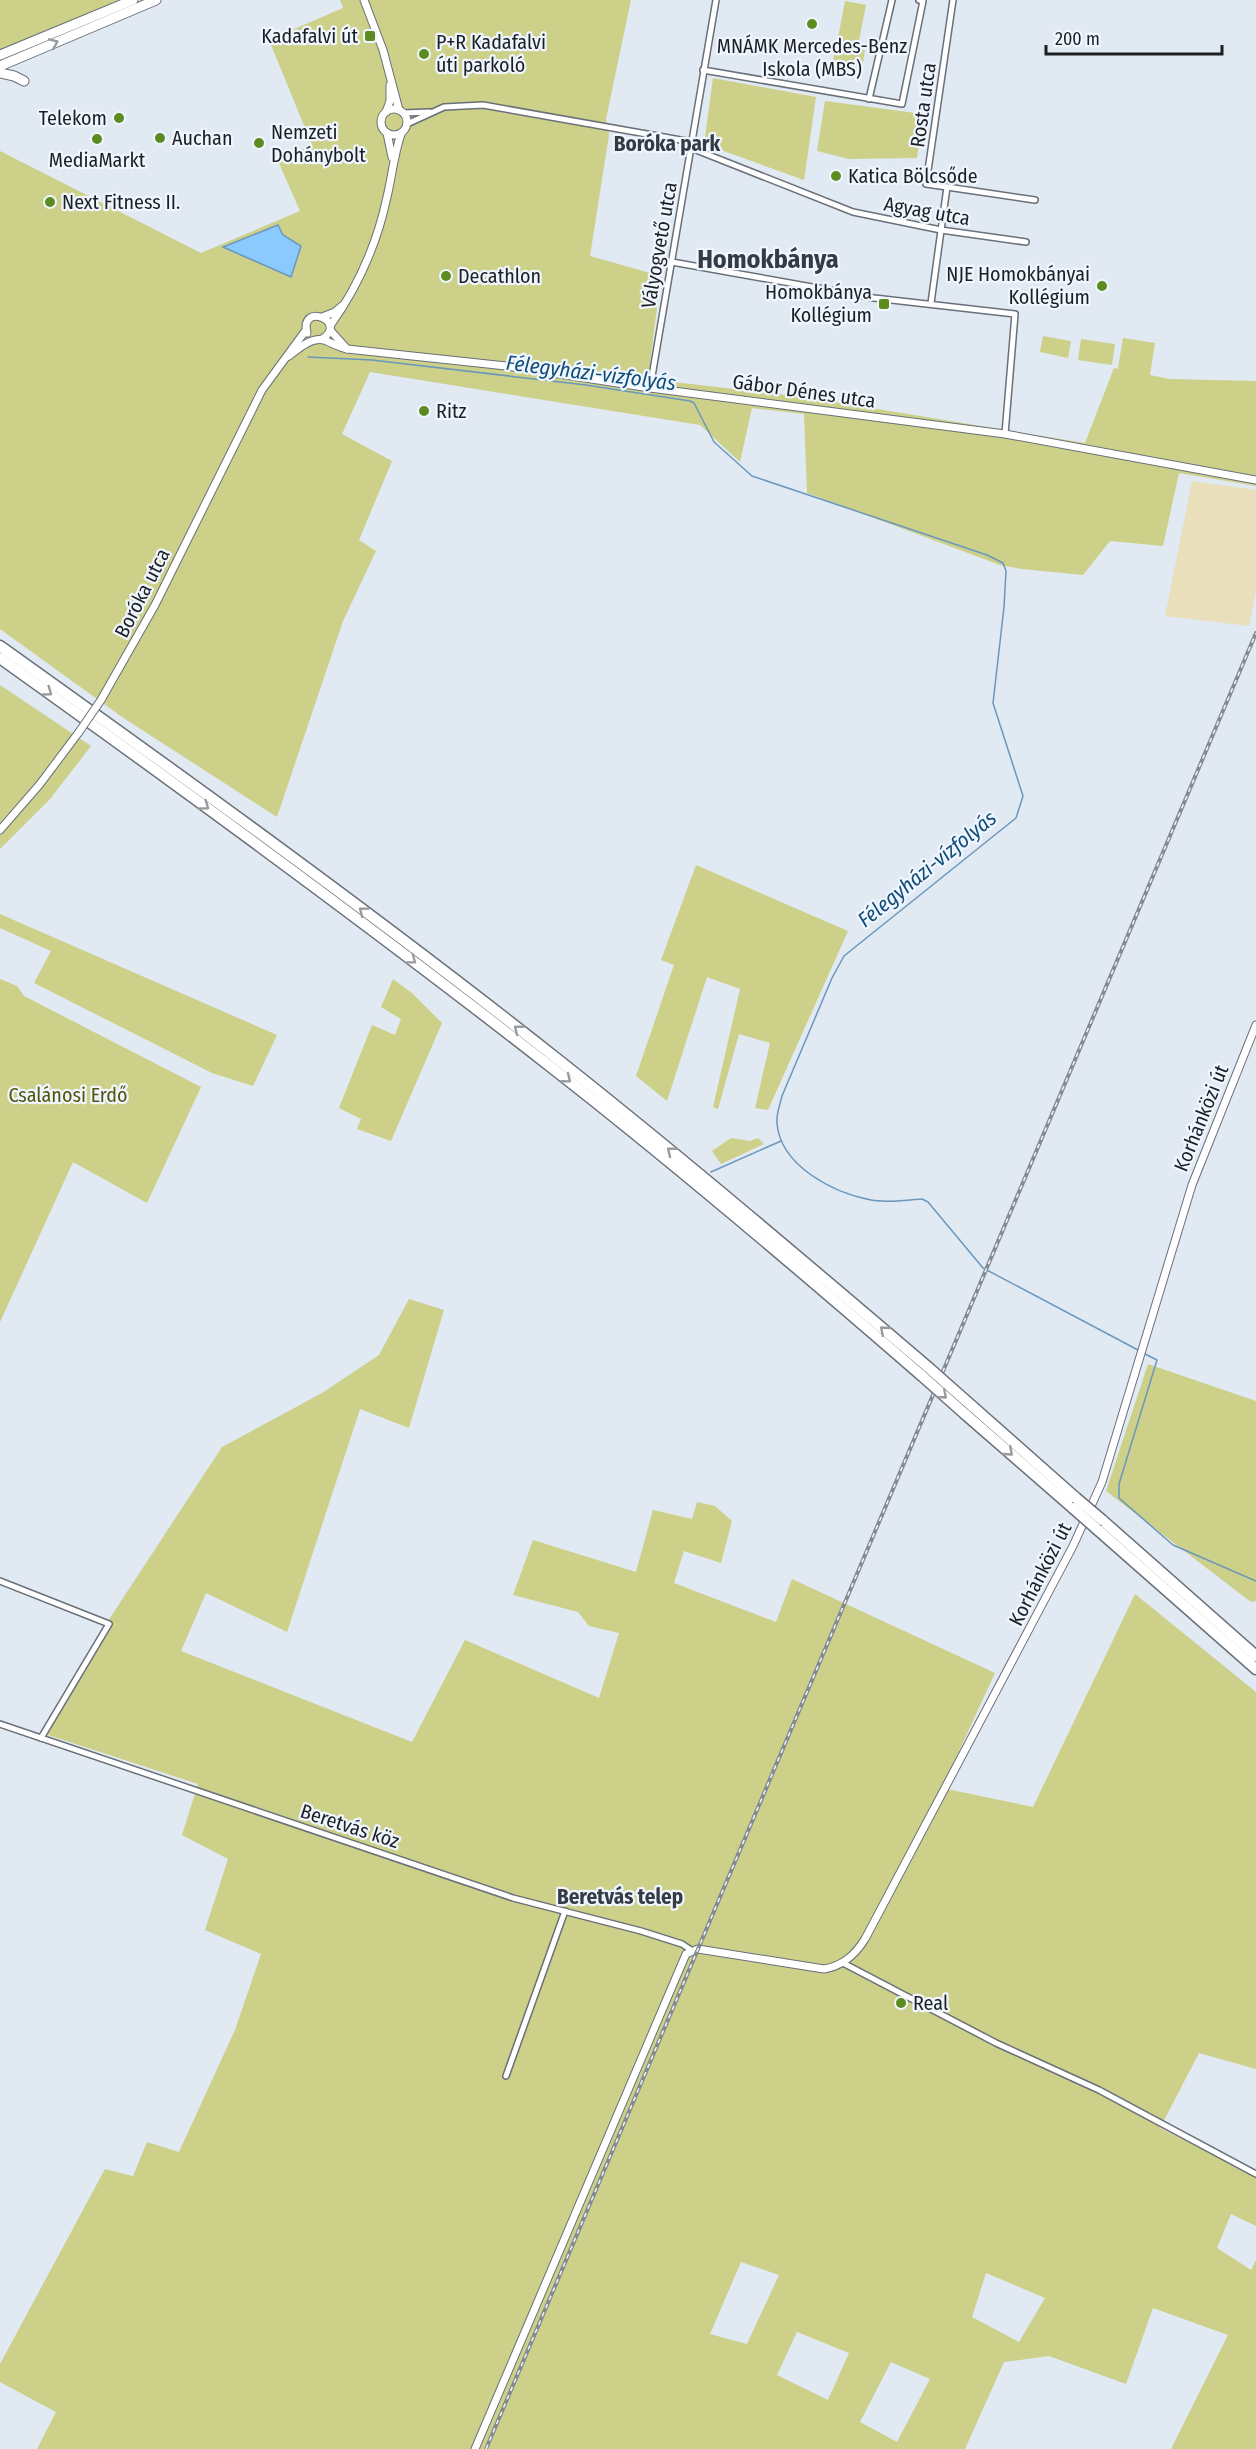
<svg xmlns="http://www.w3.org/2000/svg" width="1256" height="2449" font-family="'Fira Sans Condensed',sans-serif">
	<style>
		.green { fill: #ccd088; fill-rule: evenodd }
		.sand { fill: #e9dfba }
		.water { fill: #8bcaff; stroke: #6a97bd; stroke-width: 1.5 }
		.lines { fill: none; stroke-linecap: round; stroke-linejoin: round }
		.stream { stroke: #6a97bd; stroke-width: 1.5 }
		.minor-casing { stroke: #697079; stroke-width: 8 }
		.tertiary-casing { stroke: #697079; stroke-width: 9 }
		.primary-casing { stroke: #697079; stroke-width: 11 }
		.motorway-casing { stroke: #697079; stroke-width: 13 }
		.minor { stroke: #fff; stroke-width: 5 }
		.tertiary { stroke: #fff; stroke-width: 7 }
		.primary { stroke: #fff; stroke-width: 9 }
		.motorway { stroke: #fff; stroke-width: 10 }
		.rail-casing { stroke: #848a91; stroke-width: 4 }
		.rail { stroke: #f0f6ff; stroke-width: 1.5; stroke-dasharray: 4.5; stroke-linecap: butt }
		.tertiary-bridge-casing { stroke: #697079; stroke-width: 9; stroke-linecap: butt }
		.motorway-bridge-casing { stroke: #697079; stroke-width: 13; stroke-linecap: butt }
		.tertiary-bridge { stroke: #fff; stroke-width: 7 }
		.motorway-bridge { stroke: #fff; stroke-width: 10 }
		.oneway { stroke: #999b9c }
		.poi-dot { fill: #5c8b1f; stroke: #f0f6ff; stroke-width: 2 }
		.labels { text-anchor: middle; stroke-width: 4.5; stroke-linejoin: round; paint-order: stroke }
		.poi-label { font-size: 20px; fill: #1d2023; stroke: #f0f6ff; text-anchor: start }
		.street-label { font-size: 20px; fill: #1d2023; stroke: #f0f6ff }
		.park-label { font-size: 20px; fill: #535508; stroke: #f0f6ff }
		.neighbourhood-label { font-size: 21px; font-weight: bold; fill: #343b43; stroke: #f0f6ff }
		.water-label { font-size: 21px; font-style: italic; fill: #104d77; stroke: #f0f6ff }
		.district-label { font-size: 26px; font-weight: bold; fill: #343b43; stroke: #f0f6ff }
	</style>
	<rect width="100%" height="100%" fill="#e1e9f3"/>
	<g class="green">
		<polygon points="0,0 119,0 0,52"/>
		<polygon points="340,0 631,0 606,119 609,135 590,256 661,276 648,379 804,397 1085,443 1114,368 1120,369 1118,368 1123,338 1155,343 1150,375 1170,379 1256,381 1256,486 1179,473 1163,546 1110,541 1083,575 1022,569 1000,565 807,493 804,414 752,408 740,462 700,425 370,372 342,434 392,461 359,540 376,551 343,621 277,817 122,717 0,629 0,151 201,253 300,211 278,161 312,145 269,40 343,8"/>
		<polygon points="845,1 866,5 858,46 837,43"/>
		<polygon points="836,45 865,50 862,67 833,62"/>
		<polygon points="713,78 816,97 804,180 704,144"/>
		<polygon points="825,101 923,114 917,158 849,159 817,151"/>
		<polygon points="1043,336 1071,341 1068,358 1040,352"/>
		<polygon points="1081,339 1115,344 1112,365 1078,360"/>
		<polygon points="0,685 91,746 50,799 0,849"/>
		<polygon points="696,865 848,931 768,1110 755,1108 770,1043 739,1034 718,1109 713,1107 740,989 707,977 667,1101 636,1076 674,965 661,960"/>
		<polygon points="0,914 277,1035 253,1086 212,1073 34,983 51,951 0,928"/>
		<polygon points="0,979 17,986 24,996 201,1087 147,1203 73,1162 0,1322"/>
		<polygon points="393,979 412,993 442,1023 391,1141 357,1129 361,1119 339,1108 372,1025 395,1035 401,1019 381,1007"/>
		<polygon points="731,1138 750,1141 758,1138 764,1144 721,1164 712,1151"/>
		<path d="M409,1299l35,11 -35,118 -49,-19 -73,223 -81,-39 -25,58 231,91 53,-102 134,58 20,-65 -30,-7 -11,-14 -65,-17 20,-55 103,32 17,-62 39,9 5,-17 18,4 17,15 -11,42 -37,-12 -10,32 102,39 16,-43 203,94 -53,115 91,19 102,-213 121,98v377l-57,-16 -39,75 96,48v50l-25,-12 -14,34 34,22 5,-10v189h-85l57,-114 -75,-27 -27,76 -77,-28 -45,6 -39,87h-928l19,-37 -56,-30v-18l105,-195 28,7 14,-34 32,10 56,-122 26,-76 -56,-24 23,-71 -46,-24 16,-51 -156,-51 64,-109 116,-177 100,-54 57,-38zM741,2262l38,13 -32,69 -37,-10zM986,2273l59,25 -26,44 -47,-25zM797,2332l52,21 -21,47 -51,-25zM891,2362l39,17 -33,63 -37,-20z"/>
		<polygon points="1148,1364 1256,1401 1256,1601 1251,1602 1106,1491"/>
	</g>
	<polygon class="sand" points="1192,481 1256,490 1256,591 1249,626 1165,616"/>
	<polygon class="water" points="278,225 283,235 301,246 291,277 223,247"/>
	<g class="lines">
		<g class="stream">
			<path d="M308,357l64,3 214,25 104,16 4,2 20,39 38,34 235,79 16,8 3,8 -2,36 -11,96 30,93 -7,22 -172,138 -12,22 -50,118c-2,9 -6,18 -5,27 3,43 57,70 94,77 16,3 35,0 51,-1l6,3 55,66 155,82"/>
			<polyline points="711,1172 781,1141"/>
			<polyline points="1145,1354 1157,1360 1119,1484 1119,1498 1173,1545 1256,1581"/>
		</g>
		<defs>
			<g id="minor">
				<polyline points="703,70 902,104 923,1 919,0"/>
				<polyline points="869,99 892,0"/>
				<polyline points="403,113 430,112"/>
				<polyline points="407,124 444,107 483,105 692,142"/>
				<polyline points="691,148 853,212 941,230 1026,242"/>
				<polyline points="947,187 1035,200"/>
				<polyline points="672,262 874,298 1015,314 1005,434"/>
				<polyline points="931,303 947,187 926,184 953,0"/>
				<polyline points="650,388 716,0"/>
				<polyline points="0,1581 109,1624 41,1738"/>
				<polyline points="0,1724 513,1898 641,1931 682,1944 691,1950"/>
				<polyline points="843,1963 996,2043 1099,2090 1256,2174"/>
				<polyline points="506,2076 565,1911"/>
			</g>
			<g id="tertiary">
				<polyline points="364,0 383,50 399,110"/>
				<circle cx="394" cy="122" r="13"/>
				<polyline points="386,112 390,101 390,85"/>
				<polyline points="387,133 392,157"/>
				<polyline points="322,317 335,312 342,306"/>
				<path d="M330,326c28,-39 47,-82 57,-129 5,-21 7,-43 14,-63"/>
				<polyline points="330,330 347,349"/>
				<path d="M307,333c-8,-32 43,-11 15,6"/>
				<path d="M289,356c9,-7 22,-19 35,-16 8,3 14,7 23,9l159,17 144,22 355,46 251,46"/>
				<polyline points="101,700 155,605 262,390 306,330"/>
				<polyline points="0,830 40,784 79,732"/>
				<path d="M475,2449l211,-495 12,-5 126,20c19,-3 31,-14 41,-30l208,-393 29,-64 90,-297 64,-160"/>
			</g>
			<g id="primary">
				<polyline points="0,55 133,0"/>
				<polyline points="0,66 156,0"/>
				<polyline points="0,73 14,76 24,81"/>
			</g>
			<g id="motorway">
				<path d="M0,646c189,135 378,271 561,416 125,99 246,202 368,306"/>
				<path d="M0,658c186,133 371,268 551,409 127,99 249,203 370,308"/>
				<polyline points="972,1406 1076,1498"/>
				<polyline points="965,1414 1073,1508"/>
				<polyline points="1102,1520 1256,1656"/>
				<polyline points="1098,1530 1256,1669"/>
			</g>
		</defs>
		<use href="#minor" class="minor-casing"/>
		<use href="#tertiary" class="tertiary-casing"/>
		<use href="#primary" class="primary-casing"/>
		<use href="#motorway" class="motorway-casing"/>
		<use href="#minor" class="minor"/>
		<use href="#tertiary" class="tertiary"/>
		<use href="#primary" class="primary"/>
		<use href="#motorway" class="motorway"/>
		<defs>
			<polyline id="rail" points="486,2449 1256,633"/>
		</defs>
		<use href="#rail" class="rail-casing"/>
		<use href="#rail" class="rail"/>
		<defs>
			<polyline id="tertiary-bridge" points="79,732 101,700"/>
			<g id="motorway-bridge">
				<polyline points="929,1368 972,1406"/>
				<polyline points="921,1375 965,1414"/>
				<polyline points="1076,1498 1102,1520"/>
				<polyline points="1073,1508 1098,1530"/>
			</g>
		</defs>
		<use href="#tertiary-bridge" class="tertiary-bridge-casing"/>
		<use href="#motorway-bridge" class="motorway-bridge-casing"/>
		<use href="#tertiary-bridge" class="tertiary-bridge"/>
		<use href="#motorway-bridge" class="motorway-bridge"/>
	</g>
	<defs><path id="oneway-chevron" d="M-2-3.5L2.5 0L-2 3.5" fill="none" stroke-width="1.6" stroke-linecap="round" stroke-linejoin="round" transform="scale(1.5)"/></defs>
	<g class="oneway">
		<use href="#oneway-chevron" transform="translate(54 43) rotate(-23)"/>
		<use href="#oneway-chevron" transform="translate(48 692) rotate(36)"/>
		<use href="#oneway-chevron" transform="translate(205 806) rotate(36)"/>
		<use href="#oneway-chevron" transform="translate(363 911) rotate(-143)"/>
		<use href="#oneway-chevron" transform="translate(412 960) rotate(37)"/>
		<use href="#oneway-chevron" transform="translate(518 1029) rotate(-142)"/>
		<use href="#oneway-chevron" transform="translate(567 1079) rotate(39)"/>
		<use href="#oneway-chevron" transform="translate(671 1151) rotate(-141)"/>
		<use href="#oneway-chevron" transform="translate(884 1330) rotate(-139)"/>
		<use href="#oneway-chevron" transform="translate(943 1395) rotate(41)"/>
		<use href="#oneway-chevron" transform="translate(1009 1452) rotate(41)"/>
	</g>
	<g class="poi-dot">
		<circle cx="812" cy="24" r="6"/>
		<rect x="364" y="30" width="12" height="12" rx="3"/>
		<circle cx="424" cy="54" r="6"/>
		<circle cx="119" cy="118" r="6"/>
		<circle cx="160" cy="138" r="6"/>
		<circle cx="97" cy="139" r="6"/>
		<circle cx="259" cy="143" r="6"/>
		<circle cx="836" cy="176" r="6"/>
		<circle cx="50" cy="202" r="6"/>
		<circle cx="446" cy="276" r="6"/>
		<circle cx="1102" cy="286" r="6"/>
		<rect x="878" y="298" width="12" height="12" rx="3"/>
		<circle cx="424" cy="411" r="6"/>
		<circle cx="901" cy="2003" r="6"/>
	</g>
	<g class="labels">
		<g class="poi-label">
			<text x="358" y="43" text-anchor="end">Kadafalvi út</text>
			<text x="436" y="49">P+R Kadafalvi<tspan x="436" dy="23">úti parkoló</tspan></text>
			<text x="812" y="53" text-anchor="middle">MNÁMK Mercedes-Benz<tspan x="812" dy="23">Iskola (MBS)</tspan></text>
			<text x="107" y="125" text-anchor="end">Telekom</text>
			<text x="271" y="139">Nemzeti<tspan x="271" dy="23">Dohánybolt</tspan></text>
			<text x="172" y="145">Auchan</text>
			<text x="97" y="167" text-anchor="middle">MediaMarkt</text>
			<text x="848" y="183">Katica Bölcsőde</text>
			<text x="62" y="209">Next Fitness II.</text>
			<text x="1090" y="281" text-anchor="end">NJE Homokbányai<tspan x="1090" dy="23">Kollégium</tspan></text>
			<text x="458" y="283">Decathlon</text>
			<text x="872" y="299" text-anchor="end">Homokbánya<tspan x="872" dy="23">Kollégium</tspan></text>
			<text x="436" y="418">Ritz</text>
			<text x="913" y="2010">Real</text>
		</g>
		<g class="street-label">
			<text transform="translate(923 105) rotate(-82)" y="7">Rosta utca</text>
			<text transform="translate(927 211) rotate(10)" y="7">Agyag utca</text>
			<text transform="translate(659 245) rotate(-80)" y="7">Vályogvető utca</text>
			<text transform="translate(804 391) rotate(8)" y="7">Gábor Dénes utca</text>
			<text transform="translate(142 593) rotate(-63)" y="7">Boróka utca</text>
			<text transform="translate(1201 1118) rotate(-68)" y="7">Korhánközi út</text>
			<text transform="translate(1040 1574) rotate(-63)" y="7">Korhánközi út</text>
			<text transform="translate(350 1826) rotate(18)" y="7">Beretvás köz</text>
		</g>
		<g class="park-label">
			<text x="68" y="1102">Csalánosi Erdő</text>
		</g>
		<g class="neighbourhood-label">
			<text x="667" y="151">Boróka park</text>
			<text x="620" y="1904">Beretvás telep</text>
		</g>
		<g class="water-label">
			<text transform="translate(591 373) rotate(7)" y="7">Félegyházi-vízfolyás</text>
			<text transform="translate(927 869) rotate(-39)" y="7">Félegyházi-vízfolyás</text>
		</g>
		<g class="district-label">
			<text x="768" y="268">Homokbánya</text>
		</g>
	</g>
	<path d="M1046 45v9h176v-9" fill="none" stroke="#1d2023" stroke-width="3"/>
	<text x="1055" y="45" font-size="18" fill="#1d2023" stroke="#f0f6ff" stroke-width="4.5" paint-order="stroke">200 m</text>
</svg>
